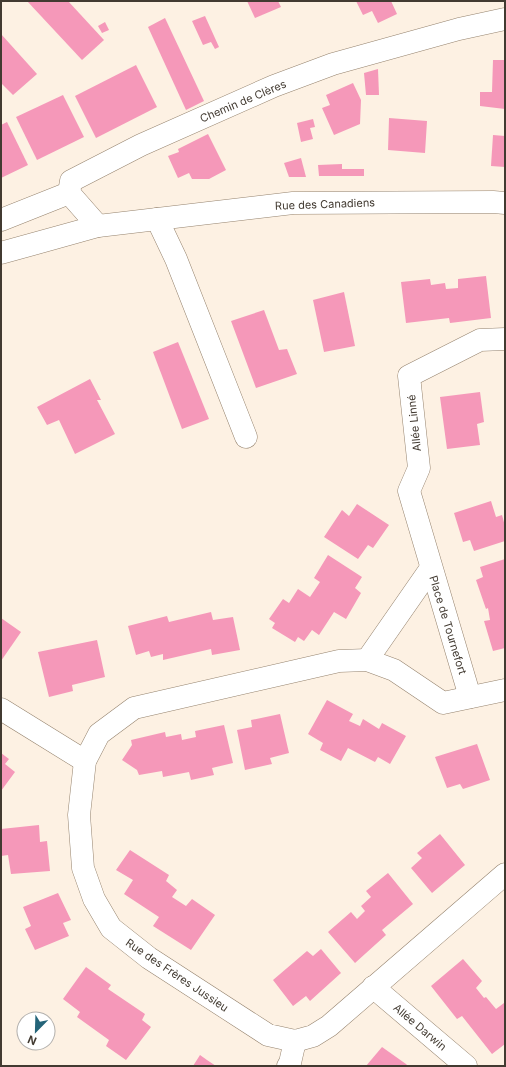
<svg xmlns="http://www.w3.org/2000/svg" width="506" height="1067" font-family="Inter,sans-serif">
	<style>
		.building { fill: #f598b9 }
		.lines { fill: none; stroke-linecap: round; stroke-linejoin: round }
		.minor-casing { stroke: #95836e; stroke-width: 23 }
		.minor { stroke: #fff; stroke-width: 22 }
		.labels { text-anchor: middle; stroke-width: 3.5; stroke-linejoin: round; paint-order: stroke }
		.street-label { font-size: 11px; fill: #423a31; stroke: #fff }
	</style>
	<rect width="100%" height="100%" fill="#fdf1e3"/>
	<g class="building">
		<polygon points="27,1 68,1 104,40 82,60"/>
		<polygon points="247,1 278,1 281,7 255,18"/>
		<polygon points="356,1 391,1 397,14 378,23 372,11 363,15"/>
		<polygon points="205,16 219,47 215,49 211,42 203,45 192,21"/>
		<polygon points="165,18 204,101 186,110 148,27"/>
		<polygon points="105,22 109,30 102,33 98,26"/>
		<polygon points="1,34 37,74 13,95 1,83"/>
		<polygon points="493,60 505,60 505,109 480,106 480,92 492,92"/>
		<polygon points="136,65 157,107 96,138 75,96"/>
		<polygon points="378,69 379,95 366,95 364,73"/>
		<polygon points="353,83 361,100 360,124 334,135 322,108 330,105 326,95"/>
		<polygon points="63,95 84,137 37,160 16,117"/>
		<polygon points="389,118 427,121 425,153 388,150"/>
		<polygon points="313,119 315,127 310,128 313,139 301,142 297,123"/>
		<polygon points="7,122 28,165 1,178 1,125"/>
		<polygon points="208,134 226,170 209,179 192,179 189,173 178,178 168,156 179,152 178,149"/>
		<polygon points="493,135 505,136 505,167 491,166"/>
		<polygon points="301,158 306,177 289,177 284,163"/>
		<polygon points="342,164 342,169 364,169 364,176 319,176 318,165"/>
		<polygon points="486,276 491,318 450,323 449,318 406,323 401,282 430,279 431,285 445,283 446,289 458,288 458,279"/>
		<polygon points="344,292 355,346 324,352 313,300"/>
		<polygon points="264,310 279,350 287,349 297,374 256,388 231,321"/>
		<polygon points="178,342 209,419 182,429 153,352"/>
		<polygon points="90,379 101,400 97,400 115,434 75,454 59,420 47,425 37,407"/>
		<polygon points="480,392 484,422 477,424 480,445 447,449 440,397"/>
		<polygon points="491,501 496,517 502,515 505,526 505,541 474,551 470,540 463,542 454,513"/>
		<polygon points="357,504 389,525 373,548 368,545 358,559 324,537 342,510 349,516"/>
		<polygon points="328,555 362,577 355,588 361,593 346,619 334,612 319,635 312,630 304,641 298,637 295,642 272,628 275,623 269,619 283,599 289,603 298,589 310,597 320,582 314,578"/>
		<polygon points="505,559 505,648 493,651 484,621 490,620 488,608 486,609 476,580 483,577 480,567"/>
		<polygon points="211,612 213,620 233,617 240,650 212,655 211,649 163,660 163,654 151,657 149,651 136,655 128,626 167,616 169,622"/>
		<polygon points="1,618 21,632 1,661"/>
		<polygon points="97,640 105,677 72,685 73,691 49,697 38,652"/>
		<polygon points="327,700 353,714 349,721 360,726 363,719 379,729 382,723 406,736 390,764 378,757 375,762 348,748 341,761 320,750 323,743 308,734"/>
		<polygon points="280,714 289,753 270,758 272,764 245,770 237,730 252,727 251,720"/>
		<polygon points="224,725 233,763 212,768 214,775 191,780 189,772 163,777 162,771 139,775 137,770 122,760 132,745 131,740 165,732 166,737 181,734 182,740 196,737 195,731"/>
		<polygon points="477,744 490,780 463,789 460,784 447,788 435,757"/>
		<polygon points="1,753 9,759 5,764 15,772 1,791"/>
		<polygon points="39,825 40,842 47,841 50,871 11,874 8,855 1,856 1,829"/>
		<polygon points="440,834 465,865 432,893 411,868 422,858 417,853"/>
		<polygon points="130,850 169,875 166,881 177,890 172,897 186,906 192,899 215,915 191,950 153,926 159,917 124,894 133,880 116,870"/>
		<polygon points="388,873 413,904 382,930 386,935 355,963 328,932 351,912 357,919 365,911 361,906 371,897 366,891"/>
		<polygon points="58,893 71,920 63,923 69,936 35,950 25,929 31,926 23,907"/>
		<polygon points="321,949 341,973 310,1001 306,996 293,1006 273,980 307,951 313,956"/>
		<polygon points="463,959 482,981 476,988 484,998 486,997 496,1009 504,1003 505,1004 505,1044 492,1054 462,1016 457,1019 431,986"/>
		<polygon points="86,967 111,985 108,989 145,1014 142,1020 151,1027 126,1060 106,1046 109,1040 77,1017 80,1012 63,999"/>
		<polygon points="382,1047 406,1064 408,1066 366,1066"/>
		<polygon points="200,1055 207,1060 216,1066 193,1066"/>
	</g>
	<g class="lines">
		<defs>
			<g id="minor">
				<polyline points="69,193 71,181 141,145 274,86 333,64 459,29 505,19"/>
				<polyline points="69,193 98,226"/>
				<polyline points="157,219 176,259 246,437"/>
				<polyline points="1,220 69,193"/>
				<polyline points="1,253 98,226 293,203 493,202 505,203"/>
				<polyline points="367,660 431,568"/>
				<polyline points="505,690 443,703 394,670 367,660 339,661 134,708 99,734 85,761 79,815 83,868 94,899 111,928 149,958 268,1035 295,1041 313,1036 329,1026 505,874"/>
				<polyline points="470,697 409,491 419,468 409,376 480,340 505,339"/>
				<polyline points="1,709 85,761"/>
				<polyline points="373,987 466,1066"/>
				<polyline points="288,1066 290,1063 295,1041"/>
			</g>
		</defs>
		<use href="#minor" class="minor-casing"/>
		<use href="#minor" class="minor"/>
	</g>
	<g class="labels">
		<g class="street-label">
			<text transform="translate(243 101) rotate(-23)" y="4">Chemin de Clères</text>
			<text transform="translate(325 204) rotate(-2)" y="4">Rue des Canadiens</text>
			<text transform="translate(414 423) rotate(-96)" y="4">Allée Linné</text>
			<text transform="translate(448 625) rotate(73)" y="4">Place de Tournefort</text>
			<text transform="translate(177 975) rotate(34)" y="4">Rue des Frères Jussieu</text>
			<text transform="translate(420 1027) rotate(40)" y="4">Allée Darwin</text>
		</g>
	</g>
	<rect width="506" height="1067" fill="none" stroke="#423a31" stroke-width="4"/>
	<g transform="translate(36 1031) rotate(203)"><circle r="19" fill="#ffffff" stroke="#b3b0ad"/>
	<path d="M0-3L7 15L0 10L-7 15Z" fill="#246479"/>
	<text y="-6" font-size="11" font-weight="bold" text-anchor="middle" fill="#423a31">N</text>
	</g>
</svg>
